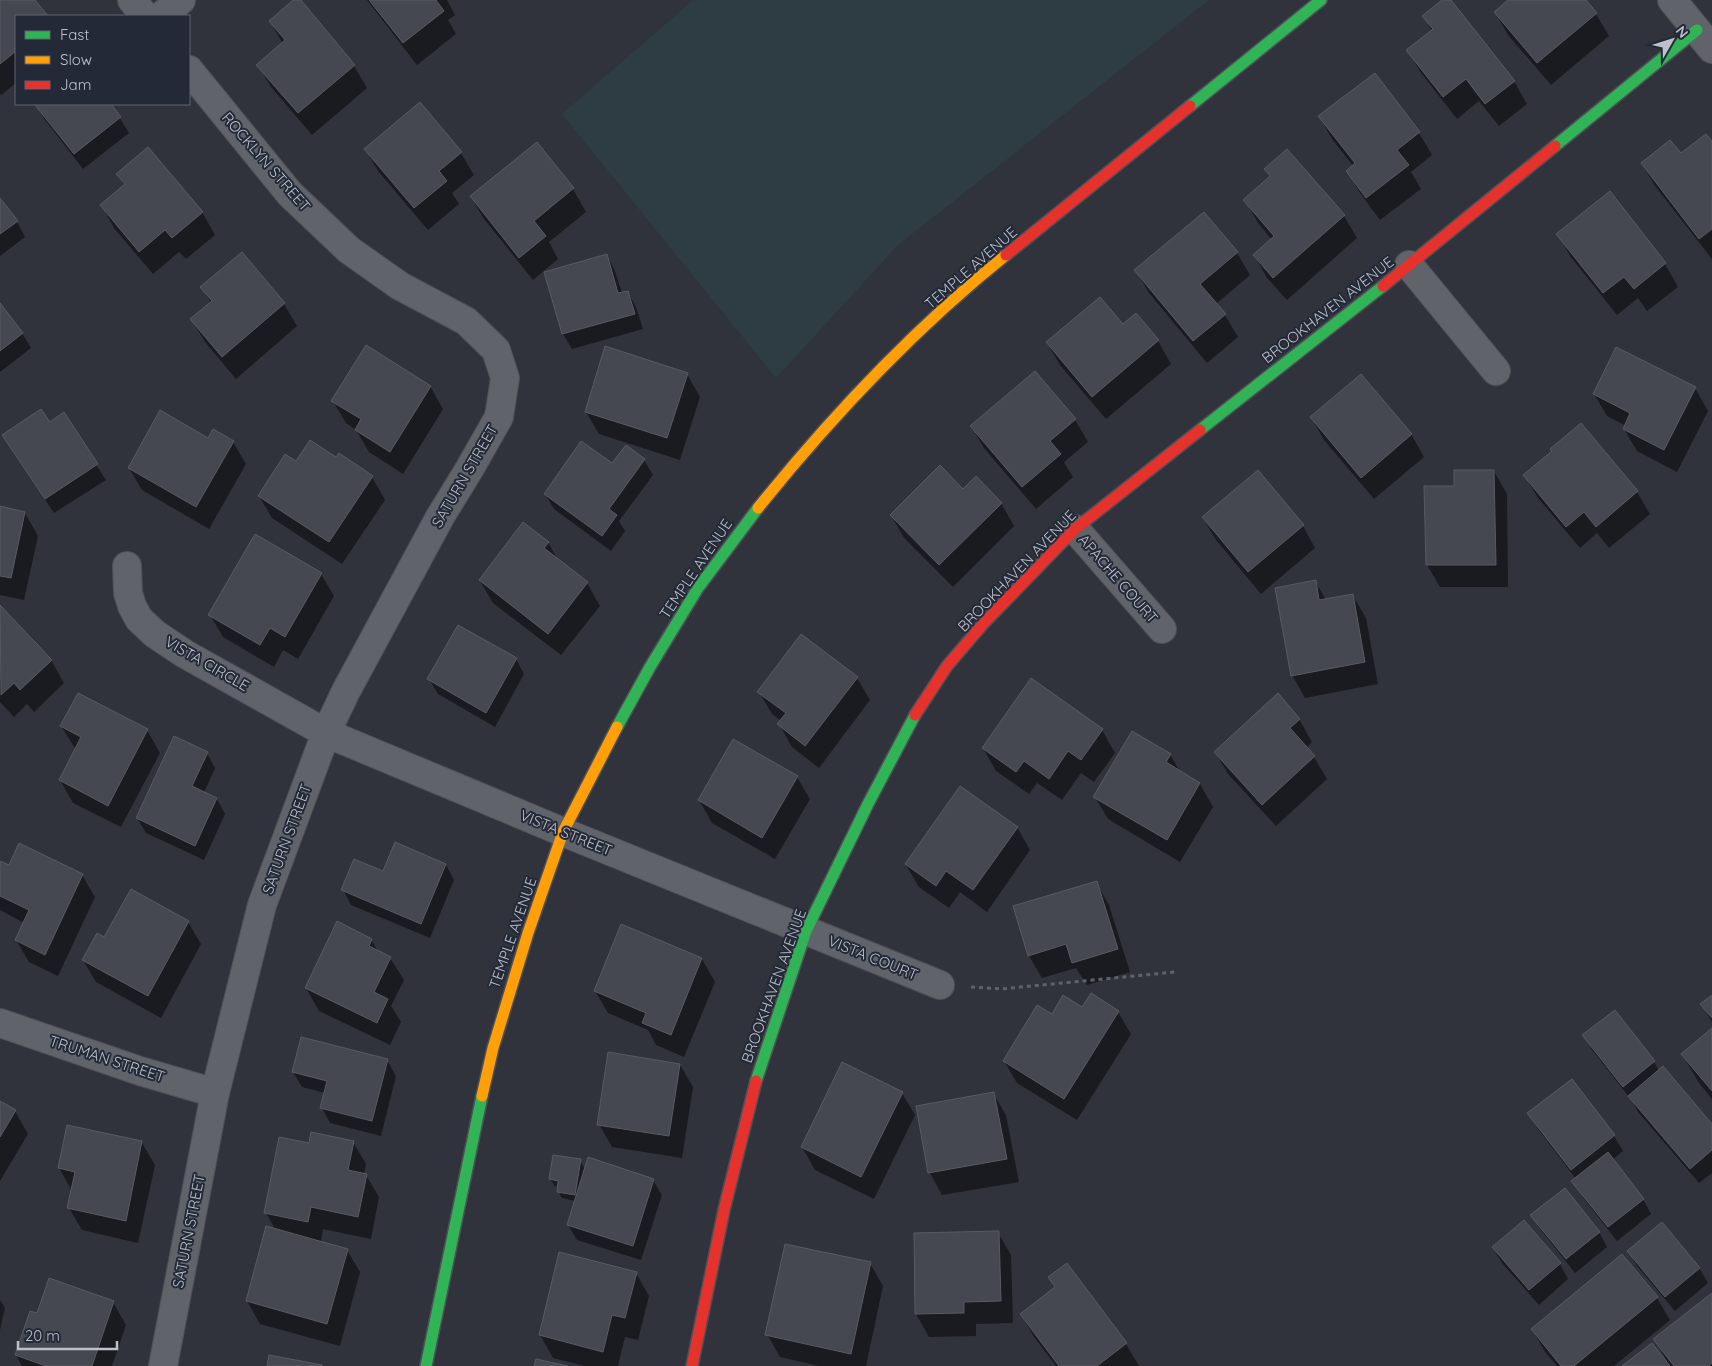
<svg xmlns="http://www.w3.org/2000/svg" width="1712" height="1366" font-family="Quicksand,sans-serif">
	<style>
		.green { fill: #2d3d43 }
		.shadow { fill: #0007 }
		.building { fill: #454850; stroke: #595b63 }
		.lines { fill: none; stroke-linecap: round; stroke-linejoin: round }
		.street-casing { stroke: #4e5056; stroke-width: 30 }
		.fast-casing { stroke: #4e5058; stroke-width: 14 }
		.slow-casing { stroke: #4e5058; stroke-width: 14 }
		.jam-casing { stroke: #4e5058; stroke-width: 14 }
		.path { stroke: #5e6268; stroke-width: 3; stroke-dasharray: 4 4; stroke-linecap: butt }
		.street { stroke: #60636a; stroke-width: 28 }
		.fast { stroke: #30b455; stroke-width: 11 }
		.slow { stroke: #ff9f0a; stroke-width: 11 }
		.jam { stroke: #e5322d; stroke-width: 11 }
		.labels { text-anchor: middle; stroke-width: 4; stroke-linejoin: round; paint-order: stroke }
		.street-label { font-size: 15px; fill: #bcc0cb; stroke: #232937 }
	</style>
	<rect width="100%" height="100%" fill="#30333c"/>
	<polygon class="green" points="693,0 1209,0 898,245 776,378 562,114"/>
	<g class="shadow">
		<polygon points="0,0 33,0 46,16 16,16 16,83 1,95 0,94"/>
		<polygon points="295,0 299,0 354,66 367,88 312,135 271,87 258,65 283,44 270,21"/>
		<polygon points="367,0 447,0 455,15 448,20 456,34 417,65"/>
		<polygon points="1444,0 1449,0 1514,81 1527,104 1499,126 1479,101 1457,119 1421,73 1408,51 1432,31 1424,16"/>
		<polygon points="1510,0 1584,0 1596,14 1609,36 1551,85 1508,35 1495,12"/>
		<polygon points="38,104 109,104 120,118 129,133 83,169 45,120 36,105"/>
		<polygon points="1319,116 1419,133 1432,155 1411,172 1421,189 1380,220 1360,193 1347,171 1353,166 1332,139"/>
		<polygon points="1712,143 1712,259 1655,186 1642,164 1680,155"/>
		<polygon points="537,144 573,189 586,212 549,242 558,259 533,280 484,219 471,197"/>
		<polygon points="365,149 461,153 474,175 452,193 459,204 428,230 378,171"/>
		<polygon points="1287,151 1344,216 1357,238 1287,300 1267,278 1254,255 1272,240 1258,223 1245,200 1270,178 1265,169"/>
		<polygon points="118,174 202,212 215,235 186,259 179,252 153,274 114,228 102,206 125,186"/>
		<polygon points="1610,193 1665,264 1678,287 1647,311 1638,298 1617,315 1570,256 1558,234"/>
		<polygon points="0,200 17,222 25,237 0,256"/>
		<polygon points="1204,213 1237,253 1250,275 1216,304 1225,315 1238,337 1207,363 1149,293 1136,271"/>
		<polygon points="607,256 615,271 622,293 628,292 636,307 643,329 572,349 563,334 545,273"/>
		<polygon points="202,288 284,304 297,326 236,379 205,342 192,320 211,303"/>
		<polygon points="0,305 22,333 31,348 0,372"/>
		<polygon points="1136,315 1158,341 1171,364 1106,419 1060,365 1047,343 1123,326"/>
		<polygon points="687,374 700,397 680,460 599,434 586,412"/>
		<polygon points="430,386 443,409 403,474 369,452 356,430 346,423 333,401"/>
		<polygon points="1695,388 1708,411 1677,472 1637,451 1624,429 1626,426 1607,416 1594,394"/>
		<polygon points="63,414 106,480 54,513 12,450"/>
		<polygon points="1311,417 1411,434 1424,457 1374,499 1324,440"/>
		<polygon points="1075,420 1088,442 1064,462 1073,477 1036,509 984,448 971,426"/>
		<polygon points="233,442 246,464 209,529 142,490 129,468"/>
		<polygon points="1553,452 1637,492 1650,514 1609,548 1597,533 1580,548 1538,498 1525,476"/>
		<polygon points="337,459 372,477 385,500 342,564 272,518 259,496 296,463"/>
		<polygon points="644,460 653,475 619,521 625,531 611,551 554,509 545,494 612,465"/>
		<polygon points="1494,471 1507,494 1508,587 1440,587 1427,565"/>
		<polygon points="963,491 1001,503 1014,526 953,587 904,538 891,515"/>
		<polygon points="0,508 25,513 38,536 24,600 0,595"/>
		<polygon points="1203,518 1303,526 1315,548 1261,594 1216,540"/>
		<polygon points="548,542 559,562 587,583 600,606 561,655 493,603 480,581"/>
		<polygon points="321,574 334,596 298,659 283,650 274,667 223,637 210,615"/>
		<polygon points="1315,581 1326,600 1353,596 1366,618 1378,684 1305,698 1292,675"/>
		<polygon points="0,607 51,660 64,683 34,712 27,704 14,717 0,702"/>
		<polygon points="516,659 524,674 495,727 438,694 429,679"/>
		<polygon points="857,678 870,700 819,768 792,747 779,724 781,721 772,714 759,692"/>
		<polygon points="1299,719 1312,742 1306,748 1314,757 1327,779 1276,826 1228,774 1215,752"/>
		<polygon points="61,726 147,730 160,753 121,827 73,803 60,780 76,750"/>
		<polygon points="1102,730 1115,753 1094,782 1081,773 1062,800 1037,783 1029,794 996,771 983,748"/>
		<polygon points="207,753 215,768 204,793 217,799 225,814 204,860 146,833 137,818"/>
		<polygon points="1170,754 1180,772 1200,784 1213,807 1180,862 1108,819 1095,797"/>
		<polygon points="797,777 810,799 775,859 712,823 699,800"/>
		<polygon points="1017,827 1030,850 987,912 960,892 949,908 919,887 906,865"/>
		<polygon points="396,844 446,865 454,880 430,938 351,905 343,890 384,872"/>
		<polygon points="0,863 9,866 82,875 95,897 58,976 29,962 16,940 24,923 0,910"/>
		<polygon points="1096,882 1109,905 1130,972 1087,985 1076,968 1042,978 1029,956 1014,907"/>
		<polygon points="188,922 201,944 161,1018 96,982 83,960 105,939"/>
		<polygon points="622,926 702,959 715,982 684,1057 656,1045 648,1030 608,1013 595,991"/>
		<polygon points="371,940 378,951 390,958 404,980 391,1006 401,1022 390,1045 319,1011 306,988"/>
		<polygon points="1712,996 1712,1022 1702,1005"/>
		<polygon points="1614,1011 1654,1062 1659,1071 1712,1126 1712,1173 1699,1183 1638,1112 1633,1102 1592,1050 1584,1035"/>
		<polygon points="1118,1012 1131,1034 1077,1120 1017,1083 1004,1061 1052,1015"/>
		<polygon points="1712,1029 1712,1099 1699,1083 1682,1054"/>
		<polygon points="387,1060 396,1076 381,1136 330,1123 322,1108 325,1093 302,1087 293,1072"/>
		<polygon points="680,1065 693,1087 682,1158 612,1147 599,1124"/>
		<polygon points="1572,1081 1614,1136 1623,1151 1612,1160 1643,1199 1651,1214 1617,1241 1582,1196 1573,1181 1576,1179 1538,1129 1529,1114"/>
		<polygon points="902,1093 915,1115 874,1199 815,1170 802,1147"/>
		<polygon points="993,1093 1006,1115 1019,1182 942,1195 930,1173 917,1107"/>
		<polygon points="0,1102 15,1111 28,1134 0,1181"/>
		<polygon points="353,1142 366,1164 364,1174 366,1175 379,1197 371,1239 323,1229 321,1242 347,1250 360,1272 340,1346 260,1324 247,1301 275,1229 266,1213 310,1144"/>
		<polygon points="142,1143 155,1165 138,1243 82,1230 69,1208 72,1191 59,1168"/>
		<polygon points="580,1160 585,1170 653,1180 662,1195 641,1260 577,1240 568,1225 575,1201 562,1198 558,1191 559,1187 555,1186 550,1179"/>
		<polygon points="1532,1215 1599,1232 1607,1247 1575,1273 1541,1230"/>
		<polygon points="998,1233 1011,1255 1013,1323 976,1324 976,1336 929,1337 916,1314 915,1234"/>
		<polygon points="1493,1248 1560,1264 1568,1279 1539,1305 1502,1263"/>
		<polygon points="1629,1252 1699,1268 1708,1283 1675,1311 1637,1266"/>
		<polygon points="1622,1255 1657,1298 1670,1320 1614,1366 1557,1366 1545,1352 1532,1329"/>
		<polygon points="870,1263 883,1286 866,1366 819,1366 780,1357 767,1334"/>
		<polygon points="1067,1265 1126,1344 1139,1366 1056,1366 1034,1337 1021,1314 1055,1288 1050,1278"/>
		<polygon points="636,1273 649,1296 638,1340 625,1337 618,1366 585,1366 553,1358 540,1335"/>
		<polygon points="1712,1295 1712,1366 1624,1366 1667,1361 1655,1340"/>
		<polygon points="0,1300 5,1308 0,1330"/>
		<polygon points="113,1302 126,1325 112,1366 22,1366 16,1355 38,1315"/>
	</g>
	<g class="building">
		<polygon points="0,0 35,0 48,16 16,16 16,51 0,64"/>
		<polygon points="293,0 301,0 355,65 298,113 256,65 285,40 269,21"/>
		<polygon points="369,0 436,0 444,11 403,43"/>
		<polygon points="1442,0 1451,0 1515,81 1485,104 1466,79 1443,97 1406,50 1433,29 1422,16"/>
		<polygon points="1508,0 1586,0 1597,13 1537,63 1494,12"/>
		<polygon points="1375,73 1420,132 1397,150 1409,165 1366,198 1346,171 1355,163 1318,116"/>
		<polygon points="420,102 462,152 439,171 447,181 414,208 364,149"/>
		<polygon points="36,104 111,104 121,117 74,154 35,105"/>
		<polygon points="1706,134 1712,141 1712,229 1699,239 1641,163 1670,140 1681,153"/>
		<polygon points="537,142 574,188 534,221 546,236 519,258 470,196"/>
		<polygon points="148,147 203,212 172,238 165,230 139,252 100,205 125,184 116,174"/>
		<polygon points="1287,149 1345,215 1273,278 1253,255 1274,236 1243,200 1270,176 1264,169"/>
		<polygon points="1610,191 1666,263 1634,289 1624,277 1603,293 1556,234"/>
		<polygon points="0,198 18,221 0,234"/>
		<polygon points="1204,212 1238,252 1200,284 1226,314 1193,341 1134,270"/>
		<polygon points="242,252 285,303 222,357 190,319 212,301 200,287"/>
		<polygon points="607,254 618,293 628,291 635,314 562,334 544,272"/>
		<polygon points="1100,297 1123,324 1136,313 1159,340 1092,397 1046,342"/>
		<polygon points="0,303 23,333 0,351"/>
		<polygon points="366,345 431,386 390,452 355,430 361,419 331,401"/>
		<polygon points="605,346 688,373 667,438 585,412"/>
		<polygon points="1616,347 1696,387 1664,450 1623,429 1630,413 1593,394"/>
		<polygon points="1035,371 1076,419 1050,441 1061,454 1022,487 970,426"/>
		<polygon points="1361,374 1412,434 1361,478 1310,417"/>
		<polygon points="41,409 50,422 64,412 98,464 45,499 2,435"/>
		<polygon points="160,410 208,438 213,429 234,441 196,507 128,468"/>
		<polygon points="1581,423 1638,491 1596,527 1584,512 1566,527 1523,475 1552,451 1550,449"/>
		<polygon points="310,440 336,457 339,453 373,476 329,542 258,496 285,454 296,461"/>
		<polygon points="581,441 612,463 626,445 645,459 609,509 617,515 602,536 544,494"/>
		<polygon points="940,465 963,489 976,476 1002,503 939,565 890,515"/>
		<polygon points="1258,470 1304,525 1248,572 1202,517"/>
		<polygon points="1454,470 1494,470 1496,565 1426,565 1424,486 1454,486"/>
		<polygon points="0,506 25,512 11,578 0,576"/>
		<polygon points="523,522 549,542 544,548 588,582 548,634 479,580"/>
		<polygon points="255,534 322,573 285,637 270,628 260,645 208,615"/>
		<polygon points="1316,580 1319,600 1353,594 1365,662 1291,676 1275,588"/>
		<polygon points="0,605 52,660 20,690 14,683 1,695"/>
		<polygon points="458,625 517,658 486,713 427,679"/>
		<polygon points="801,634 858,677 805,746 777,724 786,713 757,692"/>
		<polygon points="1031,678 1103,729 1081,760 1068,751 1049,779 1024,761 1016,772 982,748"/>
		<polygon points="78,693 148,729 108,806 59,780 81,737 60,726"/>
		<polygon points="1278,693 1300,719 1290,728 1315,756 1262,805 1214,752"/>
		<polygon points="1132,731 1171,754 1166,762 1200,783 1167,840 1093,797"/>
		<polygon points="174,736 208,752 192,786 217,798 195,846 136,818"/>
		<polygon points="733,739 798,776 762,838 698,800"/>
		<polygon points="960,786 1018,827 973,890 946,871 936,886 905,864"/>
		<polygon points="395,842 446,864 421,924 341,890 354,859 383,871"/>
		<polygon points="19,843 83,874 45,955 15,940 29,910 0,896 0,861 9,865"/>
		<polygon points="1097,881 1118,949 1072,963 1066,944 1028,956 1013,906"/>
		<polygon points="131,889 189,921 148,996 82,960 97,933 104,937"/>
		<polygon points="337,921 372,939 369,946 391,957 374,992 388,999 377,1023 305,988"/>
		<polygon points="621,924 702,958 671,1035 642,1023 646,1013 594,991"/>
		<polygon points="1091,993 1119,1011 1064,1099 1003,1061 1037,1005 1052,1014 1063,995 1082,1007"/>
		<polygon points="1712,995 1712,1018 1700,1004"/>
		<polygon points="1615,1010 1655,1061 1623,1087 1582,1035"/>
		<polygon points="1712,1028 1712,1091 1681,1054"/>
		<polygon points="301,1037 388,1059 372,1121 320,1108 327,1081 292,1072"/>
		<polygon points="608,1052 680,1064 669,1136 597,1125"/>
		<polygon points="842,1062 903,1092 861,1177 801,1147"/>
		<polygon points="1663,1066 1712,1124 1712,1150 1690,1169 1628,1096"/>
		<polygon points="1572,1079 1615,1135 1571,1170 1527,1113"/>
		<polygon points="994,1092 1007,1159 928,1173 916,1106"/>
		<polygon points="0,1101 16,1110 0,1137"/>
		<polygon points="67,1125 142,1141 126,1221 67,1208 75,1172 58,1168"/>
		<polygon points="311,1132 354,1141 348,1170 367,1174 358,1217 311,1207 308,1222 264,1213 279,1137 309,1143"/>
		<polygon points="1608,1152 1644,1199 1608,1227 1571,1181"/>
		<polygon points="553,1155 581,1159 575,1195 557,1192 558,1181 549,1179"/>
		<polygon points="588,1157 654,1179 633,1246 567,1225"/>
		<polygon points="1565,1188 1600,1232 1566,1259 1530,1215"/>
		<polygon points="1524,1220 1561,1263 1529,1290 1492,1247"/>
		<polygon points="1662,1222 1700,1268 1665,1297 1627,1251"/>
		<polygon points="266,1226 348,1249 327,1324 246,1301"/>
		<polygon points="999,1231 1001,1301 964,1302 964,1313 915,1314 914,1233"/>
		<polygon points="785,1244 871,1262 851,1354 765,1335"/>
		<polygon points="559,1252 637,1272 625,1318 612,1315 603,1352 539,1335"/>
		<polygon points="1622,1254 1658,1297 1574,1366 1561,1366 1531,1329"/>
		<polygon points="1067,1263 1127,1343 1097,1366 1059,1366 1020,1314 1055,1287 1048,1277"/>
		<polygon points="49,1278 114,1301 92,1366 46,1366 15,1355 30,1311 37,1313"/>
		<polygon points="1712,1293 1712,1363 1709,1366 1674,1366 1653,1339"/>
		<polygon points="1652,1343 1670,1366 1622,1366"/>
		<polygon points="269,1355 322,1365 322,1366 267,1366"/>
		<polygon points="536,1359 568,1366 534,1366"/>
	</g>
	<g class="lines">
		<defs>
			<g id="street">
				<polyline points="132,0 145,16"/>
				<polyline points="1672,0 1712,49"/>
				<polyline points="161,16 181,0"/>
				<polyline points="1409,265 1496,371"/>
				<polyline points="1075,529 1162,629"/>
				<polyline points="127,566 128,593 132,606 139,619 155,634 185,654 326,733 563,832 940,985"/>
				<polyline points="0,1023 140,1071 215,1093"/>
				<polyline points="163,1366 215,1093 262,905 326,733 346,691 440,517 470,468 499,417 505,378 496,350 466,321 400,286 349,250 290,194 189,70"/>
			</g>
			<g id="fast">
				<polyline points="1190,106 1321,0"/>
				<polyline points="1555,146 1697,30"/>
				<polyline points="1200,430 1383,286"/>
				<polyline points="617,727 650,667 698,588 758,508"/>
				<polyline points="756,1081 806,931 868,804 915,715"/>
				<polyline points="426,1366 482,1096"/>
			</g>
			<g id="slow">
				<path d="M758,508c74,-92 156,-179 248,-253"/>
				<polyline points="482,1096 493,1048 528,933 563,832 617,727"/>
			</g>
			<g id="jam">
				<polyline points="1006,255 1190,106"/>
				<polyline points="1383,286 1555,146"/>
				<polyline points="915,715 947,666 983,624 1075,529 1200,430"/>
				<polyline points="692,1366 724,1210 756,1081"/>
			</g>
		</defs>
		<use href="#street" class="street-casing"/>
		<use href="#fast" class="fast-casing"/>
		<use href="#slow" class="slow-casing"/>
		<use href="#jam" class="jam-casing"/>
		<polyline class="path" points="971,987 1001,989 1175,972"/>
		<use href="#street" class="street"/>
		<use href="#fast" class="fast"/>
		<use href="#slow" class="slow"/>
		<use href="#jam" class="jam"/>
	</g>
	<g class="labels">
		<g class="street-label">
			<text transform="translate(266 162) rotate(49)" y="5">ROCKLYN STREET</text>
			<text transform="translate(971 268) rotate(-41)" y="5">TEMPLE AVENUE</text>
			<text transform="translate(1328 310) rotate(-38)" y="5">BROOKHAVEN AVENUE</text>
			<text transform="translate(465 476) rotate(-60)" y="5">SATURN STREET</text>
			<text transform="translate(696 569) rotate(-56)" y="5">TEMPLE AVENUE</text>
			<text transform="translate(1017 571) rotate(-46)" y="5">BROOKHAVEN AVENUE</text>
			<text transform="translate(1118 579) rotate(49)" y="5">APACHE COURT</text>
			<text transform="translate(207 664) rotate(30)" y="5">VISTA CIRCLE</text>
			<text transform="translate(566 833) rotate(22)" y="5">VISTA STREET</text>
			<text transform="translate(287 839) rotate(-70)" y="5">SATURN STREET</text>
			<text transform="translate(513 933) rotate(-71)" y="5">TEMPLE AVENUE</text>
			<text transform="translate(873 958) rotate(22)" y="5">VISTA COURT</text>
			<text transform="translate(774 986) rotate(-70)" y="5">BROOKHAVEN AVENUE</text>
			<text transform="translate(107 1059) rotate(18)" y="5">TRUMAN STREET</text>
			<text transform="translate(189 1231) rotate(-79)" y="5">SATURN STREET</text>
		</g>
	</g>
	<rect x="15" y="15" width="175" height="90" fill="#232937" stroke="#606572"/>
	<rect x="25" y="31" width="25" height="8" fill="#30b455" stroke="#606572"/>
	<text x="60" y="40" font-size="15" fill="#bcc0cb">Fast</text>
	<rect x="25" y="56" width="25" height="8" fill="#ff9f0a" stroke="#606572"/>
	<text x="60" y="65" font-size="15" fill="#bcc0cb">Slow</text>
	<rect x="25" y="81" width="25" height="8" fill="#e5322d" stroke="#606572"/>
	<text x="60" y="90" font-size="15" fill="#bcc0cb">Jam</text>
	<g transform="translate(1672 40) rotate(51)" stroke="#232937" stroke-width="4" paint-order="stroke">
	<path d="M0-4L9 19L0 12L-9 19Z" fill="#bcc0cb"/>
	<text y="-8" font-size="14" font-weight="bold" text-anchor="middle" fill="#bcc0cb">N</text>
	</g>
	<path d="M18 1341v8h99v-8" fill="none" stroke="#bcc0cb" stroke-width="2.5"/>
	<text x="25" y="1341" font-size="15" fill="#bcc0cb" stroke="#232937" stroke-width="4" paint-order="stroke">20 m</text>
</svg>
